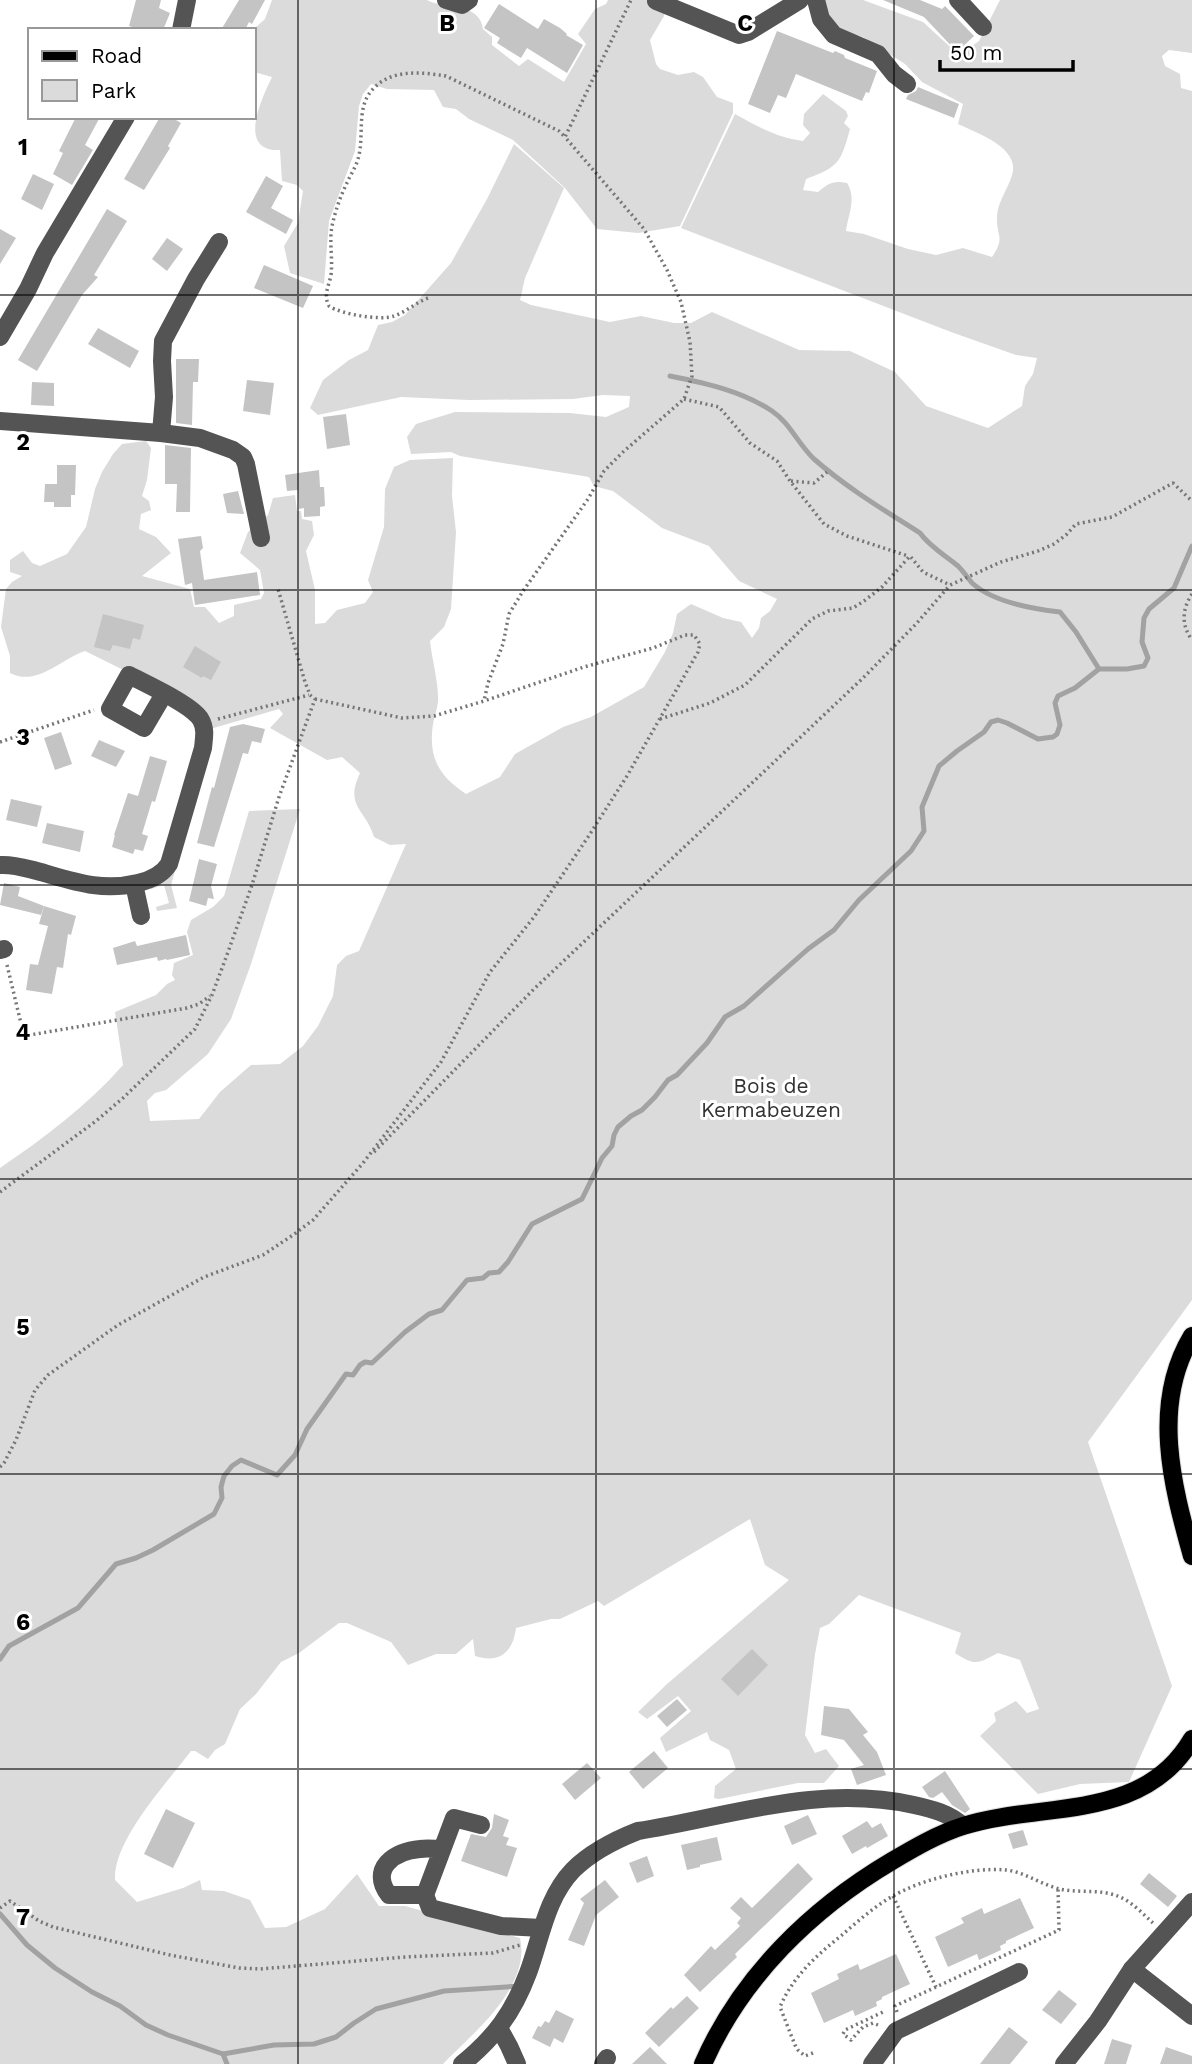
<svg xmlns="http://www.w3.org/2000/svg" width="1192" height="2064" font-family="'Work Sans',sans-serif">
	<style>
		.green { fill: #dbdbdb }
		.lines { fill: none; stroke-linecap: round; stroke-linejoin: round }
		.stream { stroke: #a2a2a2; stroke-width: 5 }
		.building { fill: #c4c4c4 }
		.major-casing { stroke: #dbdbdb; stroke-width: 20 }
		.path { stroke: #767676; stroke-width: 3.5; stroke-dasharray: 2 3.5; stroke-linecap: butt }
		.minor { stroke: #545454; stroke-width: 18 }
		.major { stroke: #000; stroke-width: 18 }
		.grid { fill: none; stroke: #000; stroke-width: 2; stroke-opacity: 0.55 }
		.labels { text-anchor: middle; stroke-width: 6; stroke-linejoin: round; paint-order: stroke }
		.park-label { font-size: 21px; fill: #323232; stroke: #fff }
		.grid-label { font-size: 23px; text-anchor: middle; font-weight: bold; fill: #000; stroke: #fff; stroke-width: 6; stroke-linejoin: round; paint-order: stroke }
	</style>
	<rect width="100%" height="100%" fill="#fff"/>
	<g class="green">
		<path d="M272,0h155c18,10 53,2 56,29l9,8v8l27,21 9,-7 36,23 22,-38 -8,-10 17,-25 11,-5 2,-4h58l-2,16 -14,24 6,24 4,5 18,6 16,-3 9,5 14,20 16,6v10l-53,113 -42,7 -41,-4 -32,-41 -52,-48 -44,-21 -13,-10 -13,-2 -9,-17 -47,-1 -16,-5 -8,10 -4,12 -4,45 -26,70 -5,63 -34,-11 -6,-27 14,-23 5,-32 -6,-6 -15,-4 -2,-31c-44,2 -18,-52 -8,-73l-18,-5 -1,-42 12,-11z"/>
		<path d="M825,0h38l60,22 36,33 20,-14 21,-41h192v53l-23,-3 -7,6 3,10 15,8 1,14 11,3v1209l-104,142 84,244 -43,96 -49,2 -42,10 -58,-58 16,-15 -2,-8 22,-12 11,12 12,-4 -19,-49 -22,-7c-21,11 -23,13 -43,0l6,-20 -102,-38 -30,29 -9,4 -5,26 -10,81 10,18 11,-4 13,17 -15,17h-26l-79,16 -5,-1 1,-12 21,-17 -7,-19 -19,-10 -3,-8 -41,20 -6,-14 31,-27 -13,-15 -31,23 -9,-7 29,-28 122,-104 -24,-15 -15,-46 -146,87 -6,-5 -38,18h-9l-35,9c-3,24 -16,36 -41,28l-2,-17 -17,15h-20l-28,11 -17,-23 -44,-19h-8l-40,30 -18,9 -25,32 -16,15 -15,35 -10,6 -7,9 -13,-8h-4c-24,32 -78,89 -76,129l22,22 46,-14 17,-8 2,10 22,1 26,9 15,28 21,-1 39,-18 32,-35 22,32h26l115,32c11,49 -46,94 -77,126h-443v-896c44,-30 88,-63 123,-103l-8,-53 41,-17 11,-11 8,-4 -3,-5 2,-12 19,-8 -6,-23 4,-12 22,-13 11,-11 25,-85 51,-2 -49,155 -20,55 -23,35 -42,36 -11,3 -8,8 3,20 49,-2 21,-27 31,-27 29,-1 23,-18 15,-20 15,-30 4,-31 9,-9 13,-5 47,-107 -16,1 -16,-8c-8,-28 -30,-30 -14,-64l-18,-16 -15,3 -57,-32 13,-14 -4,-5 -69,20 -50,-41 -75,-37c-24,8 -48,36 -75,22v-17l-9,-29 5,-38 6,-7 10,-6 -12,-4v-12l13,-9 9,12 8,3 27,-12 19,-27 9,-38 7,-17 11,-18 9,-10 24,-3 5,7 -4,32 -5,16 7,5 2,9 -10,4 -2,15 17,8 15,16 -29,23 48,13 4,18h11l14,16 15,-7v-11l27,-6 3,-6 -4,-23 -20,-17 8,-21 20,-17 5,-17 22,-3 2,16h4l1,8 10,2 2,14 -8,16 9,39v34l10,-1 12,-13 28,-7 8,-11 -5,-12 16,-53 1,-38 9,-22 16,-7 43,-2 -1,38 4,36 -5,77 -7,18 -14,14c2,19 9,43 8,61 -1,8 -4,15 -5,22 -5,34 6,52 33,70l34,-17 15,-23 48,-27 28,-10 53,-30 21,-35 8,-19 4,-19 14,-10 32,14 18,4 11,16 7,-10 2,-10 9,-7 7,-12 -38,-18 -30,-35 -47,-18 -49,-37 -19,-5 -5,-9 -129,-21 -9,-4 -40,2 -4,-17 9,-13 39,-12 115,1 36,4 23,-10 1,-11 -27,-1 -30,4 -104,1 -68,-3 -83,18 -8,-7 13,-28 26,-20 19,-10 10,-25 14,-3 13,-7 46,-52 36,-64 27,-55 50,44 -39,90 -5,22 11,5 79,17 31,-6 33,7h17l21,-11 87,38 51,1 45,21 31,34 62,22 34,-22 3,-20 8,-12 4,-16 -21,-3 -65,-23 -270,-104 54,-114c22,12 42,24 68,27l7,-8 -7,-8 1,-11 19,-20 23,17 2,5 -4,7 6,6c-9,33 -11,38 -44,50l-3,11 15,2c10,-9 16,-12 29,-9 10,15 1,32 -1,48l18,3 44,15 28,6 27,-7 29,9c14,-21 4,-20 5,-41 1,-15 11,-27 15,-41 9,-27 -35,-42 -54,-51l5,-20 -41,-22 -17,-18 -42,-27 -26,-7 -14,-17z"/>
		<polygon points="177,864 171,885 177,908 157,911 156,907 169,903 164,885 151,889 151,883"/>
	</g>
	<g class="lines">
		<g class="stream">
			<path d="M670,376c35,7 72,15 102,35 18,12 26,33 42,48 33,29 70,51 106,74 10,14 25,22 38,33 5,5 9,11 14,17 21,19 61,26 88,29l16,20 23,37"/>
			<polyline points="0,1659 9,1646 78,1608 116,1564 136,1558 153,1550 214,1514 222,1498 221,1487 224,1476 232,1466 241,1460 277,1475 295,1455 307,1429 346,1374 353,1375 360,1365 365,1362 372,1363 405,1332 429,1314 442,1310 467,1280 483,1278 489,1273 499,1272 508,1262 532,1224 582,1199 602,1158 612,1146 614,1135 618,1127 631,1116 642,1110 655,1097 668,1080 677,1075 707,1043 725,1017 744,1006 808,949 834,930 859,900 911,851 924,831 922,807 939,766 957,751 984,732 991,722 998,720 1007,723 1038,739 1053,737 1057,734 1060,725 1055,703 1058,696 1075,688 1099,669 1127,669 1144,666 1148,658 1142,642 1144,618 1149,609 1174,588 1192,546"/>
			<polyline points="0,1914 27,1945 55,1968 92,1992 120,2006 146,2025 168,2035 223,2054 274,2045 314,2044 336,2037 354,2023 376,2009 444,1991 520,1986"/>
			<polyline points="223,2054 227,2064"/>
		</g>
	</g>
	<g class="building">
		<polygon points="136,0 161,0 159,8 170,13 163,30 142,30 129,26"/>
		<polygon points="239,0 265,0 252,24 249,22 245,30 221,30"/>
		<polygon points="883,0 920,0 942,9 945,6 974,36 957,52 924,17"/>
		<polygon points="499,4 538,29 544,19 560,28 567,34 566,35 583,45 567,73 527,48 521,58 497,43 500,38 484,28"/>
		<polygon points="777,31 833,53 835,51 844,55 845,58 877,71 869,93 866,92 862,101 796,74 786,98 778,95 770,113 748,104"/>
		<polygon points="918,87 959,104 954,118 906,99 908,95 916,91"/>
		<polygon points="76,117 100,117 85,145 93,150 72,185 53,174 63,153 59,151"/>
		<polygon points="160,117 171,117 181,123 168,146 170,148 144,190 124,179"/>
		<polygon points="33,174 54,184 42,210 21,199"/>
		<polygon points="266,176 283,186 271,208 293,220 286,234 246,212"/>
		<polygon points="107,209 127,221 94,275 98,277 82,295 37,371 18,360"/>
		<polygon points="0,229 16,238 0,264"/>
		<polygon points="167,238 183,249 167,271 152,259"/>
		<polygon points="264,265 313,286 303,308 254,288"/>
		<polygon points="98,328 139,351 130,368 88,344"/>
		<polygon points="176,359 199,359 198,382 193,382 192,425 176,423"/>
		<polygon points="247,380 274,383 270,415 243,411"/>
		<polygon points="32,382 54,383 54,406 31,405"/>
		<polygon points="346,414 350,445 327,449 323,417"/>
		<polygon points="165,445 191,448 190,512 176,512 177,484 165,484"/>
		<polygon points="57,465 76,465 75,495 71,495 71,507 54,507 54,502 44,502 45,484 57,484"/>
		<polygon points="319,470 320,487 324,487 325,506 320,507 320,516 304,517 304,508 299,509 298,490 287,491 285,475"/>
		<polygon points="238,491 244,514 227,513 223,494"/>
		<polygon points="201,536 203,548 200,551 204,580 257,572 260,595 195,605 192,583 185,585 178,539"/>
		<polygon points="103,614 144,625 140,640 133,638 130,649 113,645 110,651 94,647"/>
		<polygon points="195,646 221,662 211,680 203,676 202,678 183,667"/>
		<polygon points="243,724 265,729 261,743 252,741 248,754 243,753 214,847 197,843 212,787 214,788 230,727"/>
		<polygon points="61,732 72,764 55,770 44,738"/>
		<polygon points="99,740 125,751 116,767 91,756"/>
		<polygon points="150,756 167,761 155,802 152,801 142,834 148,836 143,851 135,849 133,854 112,847 115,835 114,835 128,793 138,796"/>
		<polygon points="11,799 42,806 37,827 6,820"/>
		<polygon points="47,823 84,831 80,852 42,843"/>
		<polygon points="199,859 217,864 211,886 214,899 208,898 206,906 189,901"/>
		<polygon points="4,883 20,887 18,896 44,906 41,915 0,905"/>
		<polygon points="44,906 76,916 71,935 68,934 63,968 57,967 52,994 26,990 30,964 38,965 48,926 39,924"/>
		<polygon points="186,935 190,955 167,960 166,959 158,961 157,957 117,965 113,948 135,941 137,946"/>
		<polygon points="752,1649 768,1665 738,1696 721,1679"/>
		<polygon points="677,1699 687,1710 667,1727 657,1716"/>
		<polygon points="824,1706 849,1709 868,1732 863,1735 877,1752 886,1775 857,1785 851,1769 864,1765 844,1740 821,1735"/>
		<polygon points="654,1751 668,1768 643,1789 629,1772"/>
		<polygon points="587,1763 601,1778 575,1800 562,1784"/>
		<polygon points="945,1771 970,1809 965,1813 952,1805 942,1792 933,1798 929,1797 922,1787"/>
		<polygon points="166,1809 195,1823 173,1868 144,1854"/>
		<polygon points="494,1814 509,1820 503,1836 509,1838 506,1845 517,1848 507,1877 461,1861 471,1834 486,1837 492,1828"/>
		<polygon points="808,1815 817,1834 792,1845 784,1826"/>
		<polygon points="867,1821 872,1828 881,1823 888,1836 867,1848 866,1846 852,1854 842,1836"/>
		<polygon points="1023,1830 1028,1845 1013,1849 1008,1834"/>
		<polygon points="717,1837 722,1860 700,1865 700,1867 687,1870 681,1845"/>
		<polygon points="647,1856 654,1876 637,1883 629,1863"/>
		<polygon points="798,1863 813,1879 735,1954 737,1957 700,1992 684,1975 711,1946 715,1950 740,1926 737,1923 741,1918 730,1908 741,1897 752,1908"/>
		<polygon points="1149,1873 1177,1896 1168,1907 1140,1884"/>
		<polygon points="605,1880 619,1897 596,1915 584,1946 568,1940 584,1903 580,1899"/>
		<polygon points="1020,1898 1034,1928 1006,1941 1006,1943 1000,1946 1001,1950 979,1960 977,1954 948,1967 935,1937 964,1923 961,1918 982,1908 984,1914"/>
		<polygon points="896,1954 910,1984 882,1997 882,1999 876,2002 877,2006 855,2016 853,2010 824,2023 811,1993 839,1979 837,1974 858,1964 860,1970"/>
		<polygon points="1059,1990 1077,2004 1061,2024 1042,2010"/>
		<polygon points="687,1996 699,2008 659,2047 645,2033 671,2007 673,2009"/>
		<polygon points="556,2010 574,2019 563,2043 554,2038 550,2047 532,2038 538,2026 541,2027 545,2021 549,2023"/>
		<polygon points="1009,2027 1028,2042 1010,2064 980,2064"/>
		<polygon points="1112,2039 1132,2045 1126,2064 1104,2064"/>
		<polygon points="650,2047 667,2064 632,2064"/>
		<polygon points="1166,2047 1192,2056 1192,2064 1160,2064"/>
	</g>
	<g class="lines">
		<defs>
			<g id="major">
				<path d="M1192,1336c-41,68 -20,149 0,220"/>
				<path d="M703,2064c38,-87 108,-155 189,-203 22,-13 46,-27 71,-35 79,-25 180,-3 229,-87"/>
			</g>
		</defs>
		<use href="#major" class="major-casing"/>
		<g class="path">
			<path d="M428,298c-13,5 -22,14 -34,18 -13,5 -54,-2 -65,-10 -6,-11 0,-20 2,-31 2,-16 -2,-33 1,-49 3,-14 8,-29 14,-41 4,-10 11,-19 13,-30 5,-22 -3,-50 15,-67 18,-19 48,-16 72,-12l113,55 6,6"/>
			<polyline points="684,399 719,407 750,443 777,461 790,481 824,524 847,536 908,556"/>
			<polyline points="791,481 814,483 827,472"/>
			<path d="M1192,594c-10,15 -11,31 0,46"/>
			<polyline points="315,699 402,718 434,716 484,701 488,683 503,644 509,614 523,591 588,499 604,471 623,452 684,399 692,376 690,342 681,302 667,270 644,229 565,137 631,0"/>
			<polyline points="218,719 309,695"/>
			<polyline points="660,719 710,703 745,685 812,619 828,611 853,608 864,601 882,587 910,556 923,572 950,585 1001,562 1038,551 1054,544 1066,535 1076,524 1112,517 1173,483 1192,501"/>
			<polyline points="0,742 94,710"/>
			<polyline points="7,965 24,1036 187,1008 199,1004 210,996"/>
			<polyline points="374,1152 534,989 863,678 916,624 950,585"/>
			<polyline points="0,1192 96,1121 123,1098 195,1029 212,995 228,952 252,885 279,797 315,699 310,695 305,682 278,589"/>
			<polyline points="0,1467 4,1463 16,1440 35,1390 48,1375 118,1325 204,1277 263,1255 293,1235 313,1220 363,1163 441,1062 490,972 534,917 588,837 627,776 698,652 700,644 694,635 685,635 653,648 584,667 484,701"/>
			<polyline points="893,1896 936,1987"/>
			<polyline points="0,1908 10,1901 39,1921 53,1927 170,1955 239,1968 260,1969 405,1957 493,1953 520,1945"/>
			<polyline points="897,2012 895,2006 1059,1930 1058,1888"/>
			<polyline points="878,2025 873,2023 863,2027 851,2040 843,2034 845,2030 883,2012"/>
			<path d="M813,2053l-8,3 -7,-6 -3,-5 -15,-38c13,-31 37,-52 62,-72 16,-14 33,-29 51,-39 29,-17 79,-29 113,-26 18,2 33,13 50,18 20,6 44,0 64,9 12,5 23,17 33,26"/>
		</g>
		<g class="minor">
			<polyline points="446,0 462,5 469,0"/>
			<polyline points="816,0 821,19 834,35 878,54 894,74 907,84"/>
			<polyline points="958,0 983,27"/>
			<polyline points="656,1 739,35 748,32 800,0"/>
			<polyline points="181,30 187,0"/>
			<polyline points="0,337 28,289 45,253 126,117"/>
			<polyline points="0,421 161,433 200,438 233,450 243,457 246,464 261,538"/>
			<polyline points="161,433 164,397 162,361 163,341 196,279 219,242"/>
			<path d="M0,865c13,-1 25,3 37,6 36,10 64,21 101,12 13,-3 24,-8 31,-19l34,-116c1,-10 3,-19 -2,-28 -8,-15 -55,-36 -72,-45l-19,34 34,19 20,-34"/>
			<polyline points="134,884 141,916"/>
			<polyline points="0,950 4,949"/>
			<path d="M442,1849c-7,0 -15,-1 -22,0 -26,2 -51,20 -31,46h36l29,-77 27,7"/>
			<polyline points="425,1895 430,1908 501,1926 542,1928"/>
			<polyline points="1132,1969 1192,2016"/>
			<polyline points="499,2028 509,2046 517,2064"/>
			<path d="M462,2064c32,-26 51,-51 66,-91 13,-35 18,-75 45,-103 18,-18 42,-30 65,-39 94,-15 180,-47 276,-26 18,4 35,8 49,21"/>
			<polyline points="603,2064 607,2058"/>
			<polyline points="872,2064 896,2031 1019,1972"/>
			<polyline points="1064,2064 1098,2021 1132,1969 1192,1902"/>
		</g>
		<use href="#major" class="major"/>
	</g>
	<path class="grid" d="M298,0v2064M596,0v2064M894,0v2064M0,295h1192M0,590h1192M0,885h1192M0,1179h1192M0,1474h1192M0,1769h1192"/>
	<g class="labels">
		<g class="park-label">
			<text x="771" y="1093">Bois de<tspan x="771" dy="24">Kermabeuzen</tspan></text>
		</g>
	</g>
	<g class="grid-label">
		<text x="447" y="31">B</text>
		<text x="745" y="31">C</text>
		<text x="23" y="155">1</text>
		<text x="23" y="450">2</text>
		<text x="23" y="745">3</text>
		<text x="23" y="1040">4</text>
		<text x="23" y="1335">5</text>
		<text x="23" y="1630">6</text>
		<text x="23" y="1925">7</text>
	</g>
	<rect x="28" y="28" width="228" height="91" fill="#ffffff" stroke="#999999" stroke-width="2"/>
	<rect x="42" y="51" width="35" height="10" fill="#000000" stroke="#999999" stroke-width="2"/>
	<text x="91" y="63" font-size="21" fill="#000000">Road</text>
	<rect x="42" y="80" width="35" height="21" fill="#dbdbdb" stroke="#999999" stroke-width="2"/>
	<text x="91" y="98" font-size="21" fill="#000000">Park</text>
	<path d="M940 60v10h133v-10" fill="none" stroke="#000000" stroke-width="3.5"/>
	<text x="950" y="60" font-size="21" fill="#000000" stroke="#ffffff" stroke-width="5" paint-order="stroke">50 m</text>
</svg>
